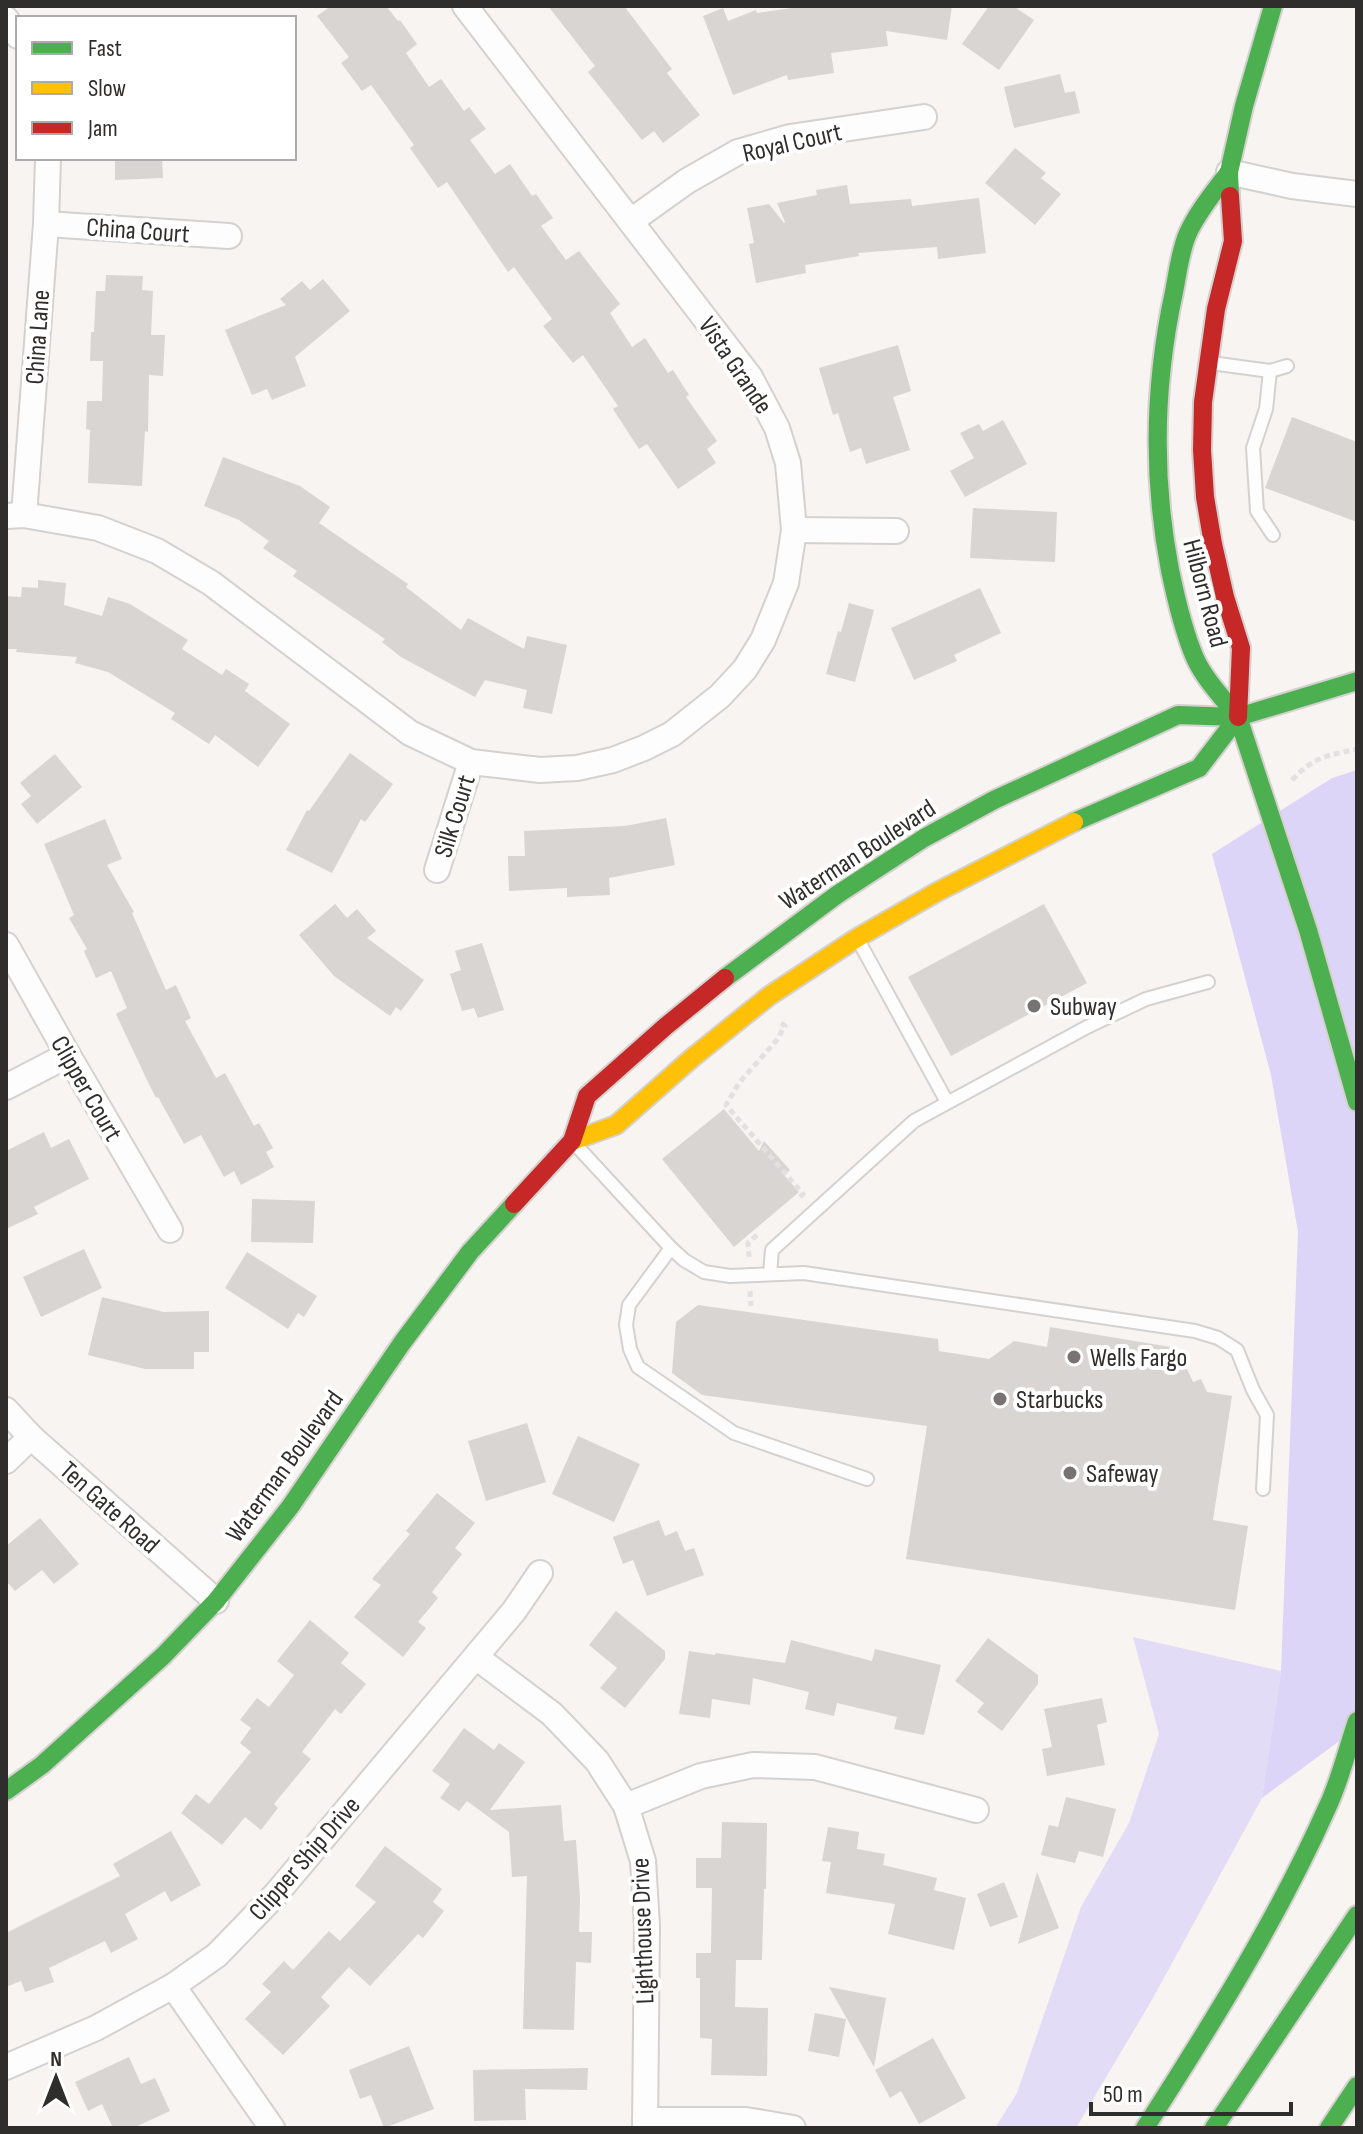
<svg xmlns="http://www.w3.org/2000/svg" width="1363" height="2134" font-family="'Sofia Sans Condensed',sans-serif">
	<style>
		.green { fill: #e2dcf6 }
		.forest { fill: #ddd5f8 }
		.building { fill: #d8d5d3 }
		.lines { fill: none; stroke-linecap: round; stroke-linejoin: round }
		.lane-casing { stroke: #d4d1cf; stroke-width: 16 }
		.street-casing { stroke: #d4d1cf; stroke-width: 28 }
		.fast-casing { stroke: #d4d1cf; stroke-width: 22 }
		.slow-casing { stroke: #d4d1cf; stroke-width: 22 }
		.jam-casing { stroke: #d4d1cf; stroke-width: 22 }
		.path { stroke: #e2e0e0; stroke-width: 5; stroke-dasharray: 6 4; stroke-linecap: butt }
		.lane { stroke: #fefdfd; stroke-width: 12 }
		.street { stroke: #fefdfd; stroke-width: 24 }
		.fast { stroke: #4caf50; stroke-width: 18 }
		.slow { stroke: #ffc107; stroke-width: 18 }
		.jam { stroke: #c62828; stroke-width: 18 }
		.poi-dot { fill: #767371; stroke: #fff; stroke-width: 3 }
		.labels { text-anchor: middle; stroke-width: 8; stroke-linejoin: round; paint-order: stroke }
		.street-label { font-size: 26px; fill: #302e2c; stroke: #fff }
		.poi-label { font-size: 26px; fill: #302e2c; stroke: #fff; text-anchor: start }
	</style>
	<rect width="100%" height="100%" fill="#f7f4f1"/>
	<polygon class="green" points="1133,1637 1281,1671 1262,1798 1153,1998 1076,2128 995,2128 1017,2093 1081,1907 1129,1823 1159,1734"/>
	<polygon class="forest" points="1357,770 1357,1728 1262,1798 1281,1671 1298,1232 1271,1075 1212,854 1332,778"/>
	<g class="building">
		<polygon points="331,6 386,6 398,21 400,20 417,44 406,53 429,87 441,79 464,111 469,107 486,129 470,140 495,174 510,164 532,196 536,194 553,218 541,226 566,260 579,251 620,304 610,313 632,347 645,338 668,373 673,370 689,395 686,397 717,441 707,449 716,463 678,489 647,444 639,449 613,409 618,406 583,355 573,363 543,326 552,319 514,267 508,272 447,182 438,188 410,148 414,145 371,85 362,91 341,63 349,57 317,16"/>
		<polygon points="548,6 624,6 672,69 667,73 700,115 663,143 654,131 642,140 588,72 595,66"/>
		<polygon points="806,6 952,6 947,40 886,31 888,46 831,53 834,73 788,80 787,75 733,95 703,16 723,8 728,21 756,10 757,13"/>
		<polygon points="989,6 1013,6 1034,20 999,70 962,44"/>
		<polygon points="1060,74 1065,93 1075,91 1080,113 1014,128 1004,87"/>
		<polygon points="1015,148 1046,173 1041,178 1061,194 1035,225 985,183"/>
		<polygon points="115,158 162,158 163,178 115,180"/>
		<polygon points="847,185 850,204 911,199 912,206 979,198 986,253 938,259 937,247 858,253 859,256 805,265 806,273 756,283 749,244 754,243 747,208 769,204 784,223 785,222 777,203 817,195 816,190"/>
		<polygon points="106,275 143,276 142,290 153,291 151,335 165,335 163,376 149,375 148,432 145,431 142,486 88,483 90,430 86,429 87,401 102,401 103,361 90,361 91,332 94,332 96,291 105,291"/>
		<polygon points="323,279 350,311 295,357 306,386 272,400 267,389 252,395 225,330 286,305 280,299 302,281 310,290"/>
		<polygon points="898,345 911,391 893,397 910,450 866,464 861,448 850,452 838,413 833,415 819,368"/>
		<polygon points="1292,417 1357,442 1357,522 1265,488"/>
		<polygon points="1003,420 1027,464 965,497 950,471 974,458 960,433 979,424 983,431"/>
		<polygon points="223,457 300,486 330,507 319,523 408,584 406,587 461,630 468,618 524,649 527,636 567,645 552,714 523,708 527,690 485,680 475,697 401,657 382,642 385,639 293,576 297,571 263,548 269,541 239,520 204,506"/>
		<polygon points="973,508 1057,512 1055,562 970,558"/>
		<polygon points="38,580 66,583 64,605 102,616 108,597 130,604 188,640 182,649 222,675 226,669 249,684 245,691 290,724 258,767 215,735 209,744 171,719 175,713 108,672 75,663 77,657 16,652 17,649 6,649 6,596 21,597 22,587 38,588"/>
		<polygon points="980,588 1001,633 954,655 957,661 914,680 891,628"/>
		<polygon points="849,603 874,610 855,682 826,674 838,631 841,632"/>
		<polygon points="350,753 393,784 365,822 361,819 332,873 286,850 307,810 309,811"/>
		<polygon points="55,754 82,787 37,824 21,804 31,796 20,783"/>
		<polygon points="666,818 675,865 609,878 610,895 567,897 567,888 509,891 508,856 525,856 524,831 625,826"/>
		<polygon points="105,819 122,859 107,865 134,912 132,913 166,990 176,985 191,1018 185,1021 216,1078 225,1073 254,1126 259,1123 273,1148 266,1152 274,1167 241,1185 234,1171 224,1177 201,1135 184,1144 158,1097 156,1098 147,1080 116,1014 127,1008 111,971 96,978 84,951 87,949 69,918 74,915 44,844"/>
		<polygon points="335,904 347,918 357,909 376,931 367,938 424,980 401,1011 396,1007 390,1016 334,976 299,935"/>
		<polygon points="1044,904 1087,983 951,1056 908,977"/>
		<polygon points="482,943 504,1010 478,1018 474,1008 462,1011 450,974 461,970 455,951"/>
		<polygon points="724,1109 759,1151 764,1141 790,1170 784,1175 799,1192 734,1247 662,1159"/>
		<polygon points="44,1132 51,1148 69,1139 89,1179 34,1207 38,1214 6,1229 6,1151"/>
		<polygon points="252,1199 315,1201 313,1243 251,1242"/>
		<polygon points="84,1249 102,1288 41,1317 23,1277"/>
		<polygon points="247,1252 317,1296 304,1317 298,1313 288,1329 225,1288"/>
		<polygon points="102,1297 164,1312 209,1311 209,1352 194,1352 194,1369 145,1369 88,1355"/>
		<polygon points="698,1305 938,1339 939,1351 989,1359 1014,1341 1047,1347 1050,1327 1177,1348 1174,1367 1187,1369 1193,1382 1201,1379 1207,1392 1232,1396 1213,1520 1248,1526 1235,1610 906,1559 927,1426 702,1395 672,1373 676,1322"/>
		<polygon points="527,1423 546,1482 486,1501 468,1441"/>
		<polygon points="578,1436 640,1464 614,1522 552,1494"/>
		<polygon points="437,1493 475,1523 455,1548 462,1554 432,1592 438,1598 418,1622 426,1628 403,1657 354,1617 381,1585 372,1579 410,1534 406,1531"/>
		<polygon points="40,1518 79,1564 54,1584 42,1570 15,1591 6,1581 6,1546"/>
		<polygon points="659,1520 665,1536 677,1531 685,1551 694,1548 704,1575 647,1596 633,1560 623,1564 613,1537"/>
		<polygon points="616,1611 665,1651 665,1659 625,1708 600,1688 617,1668 589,1645"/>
		<polygon points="310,1620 349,1653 341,1663 366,1684 341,1714 335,1709 302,1752 311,1759 274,1804 278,1808 261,1830 245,1817 222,1845 181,1813 196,1794 209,1804 251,1752 240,1743 251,1728 240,1720 257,1698 269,1707 294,1675 277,1661"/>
		<polygon points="988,1638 1038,1675 1038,1684 1002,1731 977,1712 984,1703 955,1681"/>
		<polygon points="791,1640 872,1661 875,1649 941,1665 924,1735 894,1729 897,1717 837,1703 834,1716 805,1709 809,1692 753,1678 750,1705 712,1699 710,1718 679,1714 689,1651 715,1655 716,1653 785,1663"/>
		<polygon points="1102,1698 1107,1722 1097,1725 1105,1765 1047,1776 1042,1749 1052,1747 1044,1709"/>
		<polygon points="464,1728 494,1750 499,1743 525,1762 490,1810 561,1805 564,1841 576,1840 580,1899 579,1932 592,1932 591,1963 576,1962 574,2030 523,2029 527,1876 512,1877 509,1832 467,1801 459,1811 440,1798 450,1784 432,1771"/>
		<polygon points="1066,1797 1116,1809 1103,1857 1079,1851 1075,1863 1041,1855 1049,1825 1058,1827"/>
		<polygon points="722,1822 767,1823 766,1889 764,1889 762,1960 736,1960 735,2007 768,2008 767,2076 711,2075 712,2039 700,2038 700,1978 696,1978 696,1953 711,1953 712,1888 696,1888 696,1858 721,1858"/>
		<polygon points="828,1827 859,1832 857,1849 885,1854 883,1865 937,1878 934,1890 966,1898 954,1950 888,1934 895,1904 826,1893 831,1862 822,1861"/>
		<polygon points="171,1831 201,1885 171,1902 165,1891 125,1914 138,1939 111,1953 105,1941 49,1968 54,1982 25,1992 21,1981 6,1987 6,1933 120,1876 113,1864"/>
		<polygon points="385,1846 442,1889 433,1902 444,1911 423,1938 418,1934 370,1986 349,1967 321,1997 330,2006 283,2055 245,2019 271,1992 262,1984 284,1961 293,1970 329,1931 340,1941 376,1902 355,1886"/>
		<polygon points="1037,1872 1059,1928 1018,1944"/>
		<polygon points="1004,1882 1018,1917 990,1927 977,1894"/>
		<polygon points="829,1987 886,1998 874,2067"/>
		<polygon points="815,2013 846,2019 839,2057 808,2051"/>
		<polygon points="933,2038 966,2098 919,2124 901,2091 890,2098 875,2070"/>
		<polygon points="409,2046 434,2109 384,2128 371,2095 360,2099 349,2070"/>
		<polygon points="129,2057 141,2084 155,2078 170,2111 133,2128 113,2128 102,2104 88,2111 75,2082"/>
		<polygon points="588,2068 587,2090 525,2089 526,2120 474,2121 473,2070"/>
	</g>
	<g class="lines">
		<defs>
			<g id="lane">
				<polyline points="1211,363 1270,371 1287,366"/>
				<polyline points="1270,371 1266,409 1253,448 1257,511 1273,535"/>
				<polyline points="857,938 947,1102"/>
				<polyline points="574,1143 671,1248 684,1260 704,1272 730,1276 804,1273 1195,1331 1218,1338 1237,1350 1253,1390 1267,1415 1263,1489"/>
				<polyline points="671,1248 629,1305 626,1325 630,1349 638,1367 734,1433 867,1479"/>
				<polyline points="770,1274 772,1250 914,1121 1087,1027 1146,999 1208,982"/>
			</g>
			<g id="street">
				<polyline points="6,19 18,36"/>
				<polyline points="1229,172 1292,186 1357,194"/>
				<polyline points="631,221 687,181 738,152 790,137 924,117"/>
				<polyline points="46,224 229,236"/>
				<polyline points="24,515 46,224 48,158"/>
				<polyline points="6,516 24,515 98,528 157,551 211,583 410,733 471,762 540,770 577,768 613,760 644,748 672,734 720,696 745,669 763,640 786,583 794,530 788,463 777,428 750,377 465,6"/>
				<polyline points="794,530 896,531"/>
				<polyline points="437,870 471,762"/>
				<polyline points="6,945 68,1055 170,1230"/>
				<polyline points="6,1087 68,1055"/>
				<polyline points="6,1410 31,1437 216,1601"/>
				<polyline points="6,1461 31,1437"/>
				<polyline points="476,1657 552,1714 597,1761 626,1806 643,1861 647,1926 645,2128"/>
				<polyline points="626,1806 701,1776 753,1765 815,1767 976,1810"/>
				<polyline points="173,1986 272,2128"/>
				<polyline points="6,2067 96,2028 173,1986 217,1955 276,1894 514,1611 540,1573"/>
				<polyline points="645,2120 746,2120 793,2128"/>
			</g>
			<g id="fast">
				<path d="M1229,172c-14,19 -31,39 -41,61 -8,18 -10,39 -14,59 -20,92 -22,185 -4,278 6,29 13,60 25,88 10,22 28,40 43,59"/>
				<polyline points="1230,196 1229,172 1244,106 1273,6"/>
				<polyline points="1238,717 1357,681"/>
				<polyline points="1238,717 1308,930 1357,1102"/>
				<polyline points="1074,822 1199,768 1238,717"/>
				<polyline points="725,978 838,894 924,838 994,800 1178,715 1238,717"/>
				<polyline points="6,1791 42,1765 163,1656 216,1601 290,1507 402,1343 470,1252 514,1204"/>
				<path d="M1145,2128c66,-103 132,-208 182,-320 13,-27 20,-58 30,-87"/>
				<polyline points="1214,2128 1357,1915"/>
				<polyline points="1329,2128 1357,2086"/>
			</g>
			<polyline id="slow" points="572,1141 616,1125 692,1058 769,996 857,938 937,892 1074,822"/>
			<g id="jam">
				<polyline points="1230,196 1233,241 1216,309 1203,402 1202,450 1205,497 1213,544 1225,597 1241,648 1238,717"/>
				<polyline points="514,1204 572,1141 587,1096 666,1026 725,978"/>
			</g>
		</defs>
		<use href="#lane" class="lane-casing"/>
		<use href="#street" class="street-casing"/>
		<use href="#fast" class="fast-casing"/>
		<use href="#slow" class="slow-casing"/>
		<use href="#jam" class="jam-casing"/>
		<g class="path">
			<path d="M1292,780c23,-24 34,-24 65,-31"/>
			<polyline points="781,1023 785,1026 776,1041 739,1083 726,1105 803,1194 800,1197"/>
			<polyline points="749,1257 748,1243 759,1233"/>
			<polyline points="750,1291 751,1306"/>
		</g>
		<use href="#lane" class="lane"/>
		<use href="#street" class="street"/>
		<use href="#fast" class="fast"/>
		<use href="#slow" class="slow"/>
		<use href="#jam" class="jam"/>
	</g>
	<g class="poi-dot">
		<circle cx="1034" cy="1006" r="8"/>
		<circle cx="1074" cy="1357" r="8"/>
		<circle cx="1000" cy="1399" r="8"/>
		<circle cx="1070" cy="1473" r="8"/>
	</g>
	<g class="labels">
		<g class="street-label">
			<text transform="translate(792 142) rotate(-13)" y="9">Royal Court</text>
			<text transform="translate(138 230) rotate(4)" y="9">China Court</text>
			<text transform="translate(37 337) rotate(-86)" y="9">China Lane</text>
			<text transform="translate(736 365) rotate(56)" y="9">Vista Grande</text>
			<text transform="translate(1206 593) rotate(75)" y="9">Hilborn Road</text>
			<text transform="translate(454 816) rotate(-73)" y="9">Silk Court</text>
			<text transform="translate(857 854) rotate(-33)" y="9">Waterman Boulevard</text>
			<text transform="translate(87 1088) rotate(60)" y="9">Clipper Court</text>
			<text transform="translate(284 1466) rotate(-54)" y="9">Waterman Boulevard</text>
			<text transform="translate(110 1507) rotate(42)" y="9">Ten Gate Road</text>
			<text transform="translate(304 1858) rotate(-49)" y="9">Clipper Ship Drive</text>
			<text transform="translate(642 1931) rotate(-92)" y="9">Lighthouse Drive</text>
		</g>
		<g class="poi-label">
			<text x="1050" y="1015">Subway</text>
			<text x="1090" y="1366">Wells Fargo</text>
			<text x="1016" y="1408">Starbucks</text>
			<text x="1086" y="1482">Safeway</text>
		</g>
	</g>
	<rect width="1363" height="2134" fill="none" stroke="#302e2c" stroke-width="16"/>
	<rect x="16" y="16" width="280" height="144" fill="#ffffff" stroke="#acabab" stroke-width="2"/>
	<rect x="32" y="42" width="40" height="12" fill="#4caf50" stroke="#acabab" stroke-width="2"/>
	<text x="88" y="56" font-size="24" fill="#302e2c">Fast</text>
	<rect x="32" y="82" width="40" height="12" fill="#ffc107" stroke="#acabab" stroke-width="2"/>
	<text x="88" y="96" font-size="24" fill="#302e2c">Slow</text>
	<rect x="32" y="122" width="40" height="12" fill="#c62828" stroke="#acabab" stroke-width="2"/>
	<text x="88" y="136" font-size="24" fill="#302e2c">Jam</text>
	<g transform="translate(56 2078)" stroke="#ffffff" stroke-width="6" paint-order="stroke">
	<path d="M0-6L14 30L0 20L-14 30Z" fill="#302e2c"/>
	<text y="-12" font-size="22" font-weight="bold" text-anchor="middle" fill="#302e2c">N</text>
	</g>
	<path d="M1091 2102v12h200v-12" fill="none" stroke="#302e2c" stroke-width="4"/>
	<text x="1103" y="2102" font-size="24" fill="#302e2c" stroke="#ffffff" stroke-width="6" paint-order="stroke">50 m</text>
</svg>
